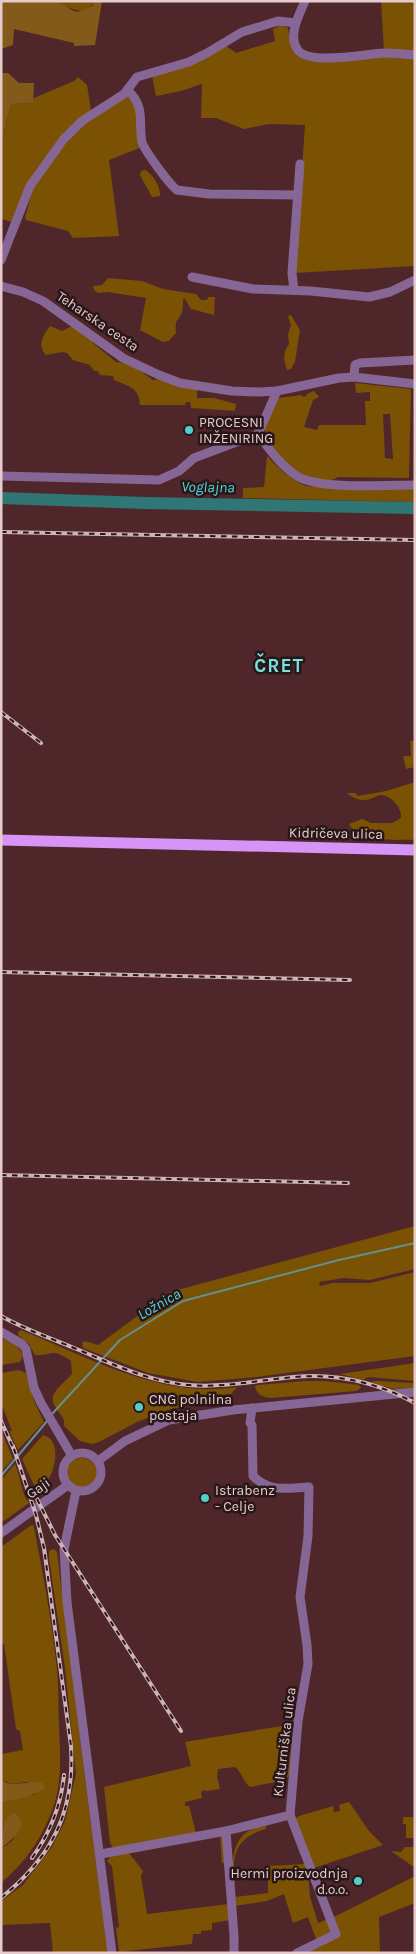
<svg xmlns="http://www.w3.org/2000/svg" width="416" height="1954" font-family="Karla,sans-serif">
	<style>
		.green { fill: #7b5103; fill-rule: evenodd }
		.forest { fill: #835a1a }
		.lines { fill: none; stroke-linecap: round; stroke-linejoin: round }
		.stream { stroke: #66908f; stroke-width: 2 }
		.river { stroke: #2f7675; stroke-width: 12 }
		.minor { stroke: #866695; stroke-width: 9 }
		.major { stroke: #d695f6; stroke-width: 11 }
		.rail-casing { stroke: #cfb3b5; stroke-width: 4 }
		.rail { stroke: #281618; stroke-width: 2; stroke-dasharray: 5.5; stroke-linecap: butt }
		.poi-dot { fill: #53cdcb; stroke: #281618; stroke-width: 2 }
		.labels { text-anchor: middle; stroke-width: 5; stroke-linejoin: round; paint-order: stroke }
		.street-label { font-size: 14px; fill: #e5cbcc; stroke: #281618 }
		.poi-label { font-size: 14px; fill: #e5cbcc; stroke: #281618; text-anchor: start }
		.water-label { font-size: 15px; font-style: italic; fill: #51dcdb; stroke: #281618 }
		.district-label { font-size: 19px; font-weight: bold; letter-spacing: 1px; fill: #77e3e1; stroke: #281618 }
	</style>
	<rect width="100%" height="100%" fill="#4f272b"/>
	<g class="green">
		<path d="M59,1h39h-3c-12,16 -23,9 -36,0z"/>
		<polygon points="381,1 415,1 415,52 384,50"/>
		<path d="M280,25l8,3c4,24 2,30 30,34l68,-5 29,1v208l-120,7 10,-148 -36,-1 -25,5 -28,-11h-15l1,-34 -21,7 -25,5 -4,-20 73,-31 11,8 39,-12 -2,-12z"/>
		<polygon points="78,77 87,85 91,110 81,118 33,176 15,223 1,219 1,143 11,104 32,103 34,98 74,81"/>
		<polygon points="129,96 134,99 142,147 109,160 119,236 73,238 68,231 26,220 25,218 33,188 63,147 88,121"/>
		<path d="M145,170c8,4 16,18 15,26l-8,1 -12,-22 1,-4z"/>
		<path d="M108,278l34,3 21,8 33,5 5,6h6l1,-3h7l-1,18 -23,-6 -6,-10h-2c0,4 0,9 -1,13 -5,12 -7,5 -6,21l-7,8 -6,1 -23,-12 6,-32 -38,-6 -10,1 -4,-3 -1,-4 9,-1z"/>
		<polygon points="291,315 300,330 295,362 291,369 287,370 284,359 285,351 289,344 288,334 291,325 288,316"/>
		<path d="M50,326l12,5 10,-5 19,13 2,4 23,19 10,1 10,5 17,12 7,-1 37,11v8h17l22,6 -1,7 -44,-3 -1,-6h-4l-1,3h-45c-1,-18 -11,-18 -26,-25l-1,-4 -13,-1 -2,-4h-4l-4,-6 -17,-5 -6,-7 -5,-1 -16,3c-9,-9 -3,-20 4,-29z"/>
		<path d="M355,383l56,6 -2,89 -71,-1c-23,16 -71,-23 -73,-47 -1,-10 8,-23 13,-32l24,-3v2l4,-1 1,-2 7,-3 5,6 -6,3 -9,27 13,3 2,-5h47l-1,-24h5v-9l-14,1zM383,414h7l3,45 -8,-1z"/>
		<path d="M267,456c12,13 23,23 39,30l109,2v14l-172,-4v-10l21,-1z"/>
		<polygon points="410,741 415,741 415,767 406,769 403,756 411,756"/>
		<path d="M415,782v58c-20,-1 -56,4 -66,-16l13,-5 9,4h21l9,-5c1,-10 -9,-22 -20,-23 -4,0 -7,3 -11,4 -9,3 -17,-1 -23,-6h8l3,3 28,-5z"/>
		<polygon points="415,1226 415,1269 370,1280 344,1278 319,1282 320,1286 332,1283 370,1283 415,1272 415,1356 256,1377 198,1382 148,1373 83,1348 82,1343 85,1341 98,1345 170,1292"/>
		<path d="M21,1330c68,28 141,69 216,57l-6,7 -20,2 -28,11 -12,2 -34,13 -38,20 -7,2 -12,-3 -16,-15c3,-11 -14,-18 -11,-30 3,-8 14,-16 19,-22l-1,-13c-21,-14 -16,-5 -36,-6l-6,-11 -11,-9v-3z"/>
		<polygon points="1,1338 17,1346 20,1350 23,1356 20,1362 1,1365"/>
		<polygon points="415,1363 415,1381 368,1377 363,1380 340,1374"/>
		<polygon points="19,1370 26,1373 34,1401 44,1422 18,1450 9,1431 12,1431 3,1408 1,1408 1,1373"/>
		<path d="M306,1381h19l34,4 2,3 -5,3 -86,7c-8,-1 -14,-4 -15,-12l3,-1z"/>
		<polygon points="376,1381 414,1383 415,1388 393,1389 370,1382"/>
		<polygon points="1,1430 13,1459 1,1472"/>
		<path d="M43,1435c23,5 10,49 -6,57l-15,-33z"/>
		<circle cx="82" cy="1473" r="15"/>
		<path d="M15,1464c6,13 5,27 14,39l-28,20v-43z"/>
		<path d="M33,1525l1,2c9,47 18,95 23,142 2,19 1,38 2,57 1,25 3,51 -4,76 -10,32 -28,59 -54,81v-34l12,-9 7,-18 -4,-9 -12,8 -3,20v-38l27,-8 8,-1 -9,-12 -18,2 -3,-3 -5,1v-28l22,-4 -3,-19 -4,-2 -12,-85h-3v-97l29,-21z"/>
		<polygon points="54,1549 57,1552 84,1772 108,1953 53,1953 50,1923 1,1925 1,1901 23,1885 52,1847 65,1821 76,1774 65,1668 49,1558 49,1551"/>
		<path d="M288,1725l1,16 2,4 -2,30 -3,5 -36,7c-7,-5 -7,-13 -15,-20l-17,2 -1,8 3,12 -14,2 -2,-1 -3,2 1,6 -17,4v4h4l7,27 27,1 2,27 -3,3 -2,-28 -91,17 14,18 -2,5 6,38 82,-10 2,16 -19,3v7l-11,1v3h-8l-1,10 -73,8 -3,-24 3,-1 -7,-61 -5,-5 5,-6 4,-2 -6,-10 -6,-56 87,-21 -6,-24z"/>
		<path d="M349,1802l20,29 14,14 -75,25 2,27 8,26 20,-8 77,-39v27l-36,14 1,36h-75l14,-6 -11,-30 -15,6 -9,-29 -17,7 -33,5c-1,-23 -8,-59 13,-74 6,-4 13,-5 19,-7v4c-39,11 -32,35 -31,68l33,-4v-27l38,-2 -11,-32 1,-14 3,-2 34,-10 1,6 6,-1 -1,-6z"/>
		<polygon points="403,1817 415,1817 415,1868 391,1851 401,1852 405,1847 414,1847 414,1838 406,1838 406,1824 403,1824"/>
	</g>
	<g class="forest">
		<polygon points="1,1 59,1 72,10 77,12 92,6 95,1 102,1 95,45 74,46 74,43 14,29 13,45 1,49"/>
		<polygon points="1,73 8,73 19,83 34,83 33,103 11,104 1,143"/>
		<path d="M3,1781l6,3 33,-2 3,7c-13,7 -29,10 -44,14v-21z"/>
		<path d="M16,1813c14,17 -7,27 -15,36l3,-28 8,-7z"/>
	</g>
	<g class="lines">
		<g class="stream">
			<polyline points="52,1414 120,1340 183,1301 339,1260 415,1243"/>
			<polyline points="1,1476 48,1420"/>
		</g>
		<polyline class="river" points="1,498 145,503 415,508"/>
		<g class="minor">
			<path d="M305,1c-6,14 -17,34 -8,48 10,17 68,5 87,4 10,0 20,1 31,2"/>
			<path d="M128,90c18,19 10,30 14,52 2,8 28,43 35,48l32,4 89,1"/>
			<polyline points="1,260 30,186 63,140 82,121 124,94 137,77 189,62 207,53 242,32 278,21 296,23"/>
			<polyline points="192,277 253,289 311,291 369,297 390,292 415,280"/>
			<polyline points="1,286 23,292 43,301 123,358 159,375 180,383 232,391 259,392 277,391 339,378 354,377 415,384"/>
			<polyline points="294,290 292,273 300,164"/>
			<polyline points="354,377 355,365 360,363 415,360"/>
			<polyline points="258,434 277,391"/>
			<path d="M1,476l158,4 20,-9 15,-13 64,-24c12,16 22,31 39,42 22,14 90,9 118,9"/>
			<polyline points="1,1332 22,1344 26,1349 34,1388 41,1403 72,1456"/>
			<circle cx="82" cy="1472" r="19"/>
			<polyline points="98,1461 125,1441 169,1420 233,1410 415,1392"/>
			<polyline points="76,1491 64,1549 67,1602 112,1953"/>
			<polyline points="1,1533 68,1485"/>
			<polyline points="290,1815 336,1934 297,1953"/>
			<polyline points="101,1854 226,1831"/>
			<path d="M234,1953v-17l-8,-105 64,-16 8,-94 10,-57 -1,-19 -7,-48 8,-61 1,-49c-22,1 -39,6 -56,-11l-1,-51 -2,-2 2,-15"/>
		</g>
		<polyline class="major" points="1,840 415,850"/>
		<defs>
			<g id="rail">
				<polyline points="1,532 415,540"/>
				<polyline points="1,712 41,743"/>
				<polyline points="1,972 350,980"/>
				<polyline points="1,1175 348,1183"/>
				<path d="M1,1316c23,13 49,22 73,32 37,15 74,34 115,37 35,3 70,-5 105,-8 43,-4 84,6 121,26"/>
				<polyline points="1,1421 15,1452"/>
				<polyline points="37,1499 55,1535 181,1731"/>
				<path d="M32,1858c18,-25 29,-53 32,-83"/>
				<path d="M1,1898c51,-41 74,-86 70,-152l-27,-198 -8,-33 -23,-69"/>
			</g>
		</defs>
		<use href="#rail" class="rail-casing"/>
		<use href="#rail" class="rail"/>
	</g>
	<g class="poi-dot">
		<circle cx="189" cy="430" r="5"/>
		<circle cx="139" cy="1407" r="5"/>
		<circle cx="205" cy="1498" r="5"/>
		<circle cx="358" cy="1881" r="5"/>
	</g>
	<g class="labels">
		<g class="street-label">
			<text transform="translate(98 321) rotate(34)" y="5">Teharska cesta</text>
			<text transform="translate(336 833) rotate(1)" y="5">Kidričeva ulica</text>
			<text transform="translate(38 1488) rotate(-35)" y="5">Gaji</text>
			<text transform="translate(284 1742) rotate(-83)" y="5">Kulturniška ulica</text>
		</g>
		<g class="poi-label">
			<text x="199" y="427">PROCESNI<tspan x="199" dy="16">INŽENIRING</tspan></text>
			<text x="149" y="1404">CNG polnilna<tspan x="149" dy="16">postaja</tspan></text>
			<text x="215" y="1495">Istrabenz<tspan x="215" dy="16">- Celje</tspan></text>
			<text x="348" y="1878" text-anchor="end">Hermi proizvodnja<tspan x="348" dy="16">d.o.o.</tspan></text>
		</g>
		<g class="water-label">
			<text transform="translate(208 487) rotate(1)" y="5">Voglajna</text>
			<text transform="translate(159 1304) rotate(-30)" y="5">Ložnica</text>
		</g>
		<g class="district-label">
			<text x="279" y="672">ČRET</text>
		</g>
	</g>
	<rect width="416" height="1954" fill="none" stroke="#e5cbcc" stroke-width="5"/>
</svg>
